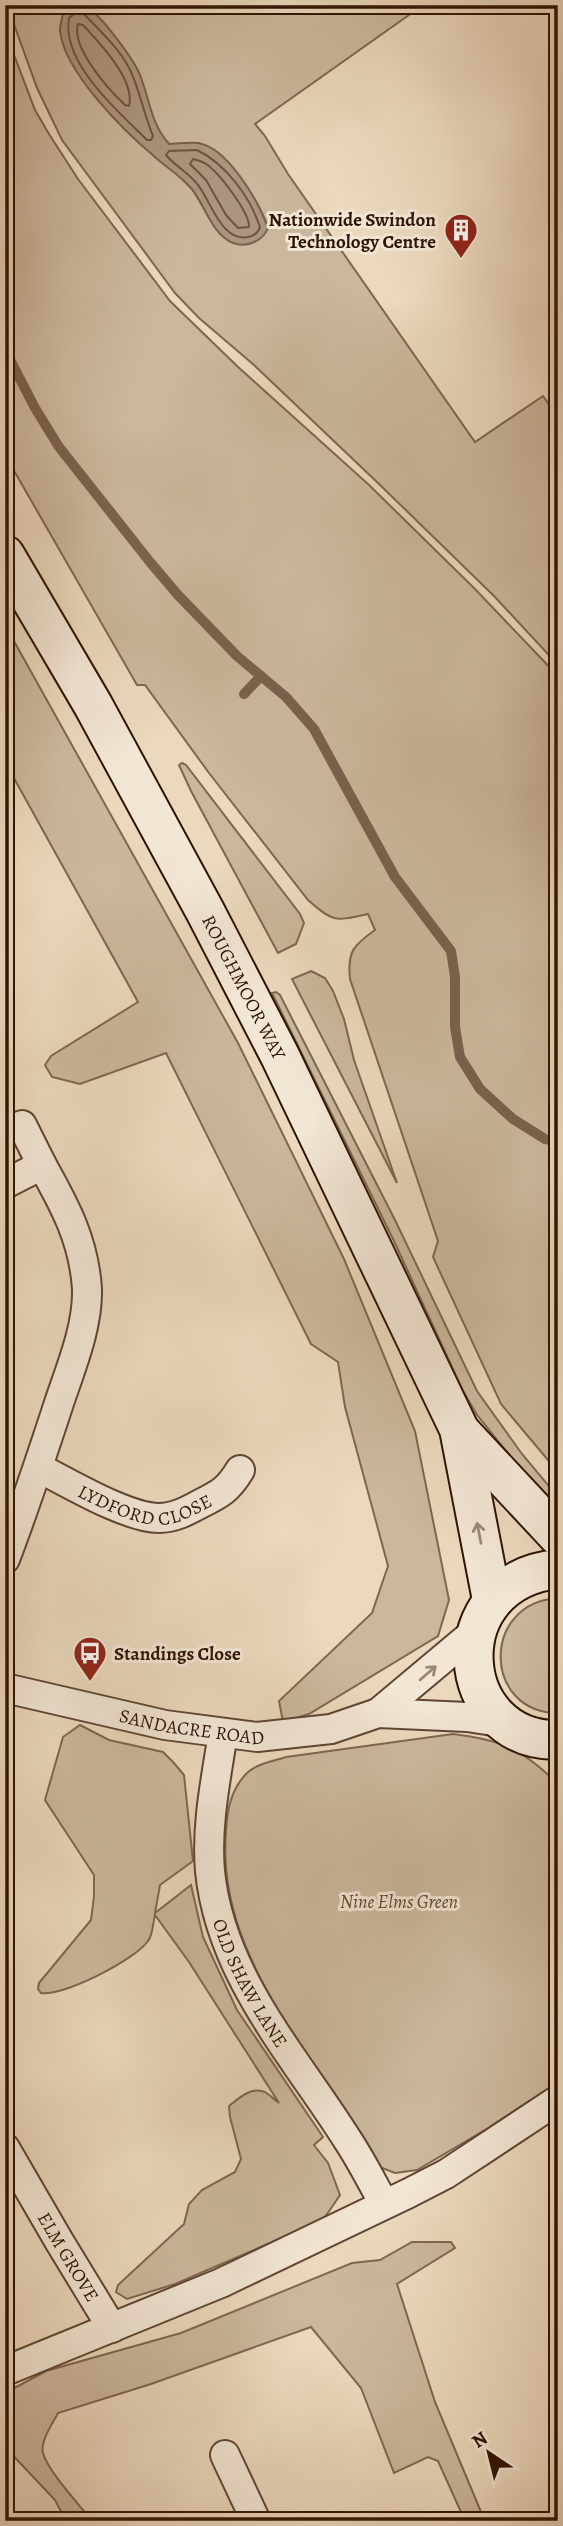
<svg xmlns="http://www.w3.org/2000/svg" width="563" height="2526" font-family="Alegreya,serif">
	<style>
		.green { fill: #cbb79d; stroke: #7e6650; stroke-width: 2 }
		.water { fill: #ab957e; stroke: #7a614d; stroke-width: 2 }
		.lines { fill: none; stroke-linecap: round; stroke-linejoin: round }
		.shore { stroke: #6e5440; stroke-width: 2 }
		.stream { stroke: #7a614d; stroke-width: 10 }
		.minor-casing { stroke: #5f4532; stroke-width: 32 }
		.secondary-casing { stroke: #301403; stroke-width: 42 }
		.minor { stroke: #f2e6d4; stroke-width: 28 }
		.secondary { stroke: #f2e6d4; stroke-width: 38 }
		.oneway { stroke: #9b8876 }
		.labels { text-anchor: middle; stroke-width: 6; stroke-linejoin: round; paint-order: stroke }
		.poi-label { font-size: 19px; font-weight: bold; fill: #301403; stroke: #f2e6d4; text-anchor: end }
		.street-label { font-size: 19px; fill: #301403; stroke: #f2e6d4 }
		.park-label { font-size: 19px; font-style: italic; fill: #5e4531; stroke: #f2e6d4 }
	</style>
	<rect width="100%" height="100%" fill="#ebd8bd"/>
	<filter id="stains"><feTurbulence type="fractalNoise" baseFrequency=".00286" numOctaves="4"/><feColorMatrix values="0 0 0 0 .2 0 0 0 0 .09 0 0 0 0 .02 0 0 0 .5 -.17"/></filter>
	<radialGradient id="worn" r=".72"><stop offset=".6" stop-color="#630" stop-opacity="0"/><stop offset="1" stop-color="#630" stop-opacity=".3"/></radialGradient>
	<g class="green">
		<path d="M7,5h68l-12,9 -3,16 5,19 24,40 66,68 20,15 18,18 13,22 62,16c-14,-40 -37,-59 -69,-85l-30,1 -11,-12 -12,-32 -6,-25 -52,-68 -7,-2h342l-168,119 10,12 23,38 187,268 68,-46 15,21v112l-2,1 2,3v132l-64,-69 -116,-113 -124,-118 -55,-47 -24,-25 -113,-153 -25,-52z"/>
		<path d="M5,31l30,79 14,24 29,45 92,122 67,65 131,118 107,105 83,87v796l-57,-68 -68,-147 5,-16 -88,-262c-3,-28 4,-34 25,-49l-7,-16c-33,7 -34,9 -60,-14l-99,-127 -64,-88h-8l-132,-230z"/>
		<polygon points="5,625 238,1043 344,1259 415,1431 449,1600 438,1636 309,1714 283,1722 279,1701 372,1613 388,1566 345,1407 338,1362 311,1344 166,1053 80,1084 52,1077 45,1065 51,1056 138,1002 5,762"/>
		<polygon points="182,763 186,765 300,914 304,923 296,944 278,953 191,791 179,765"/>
		<polygon points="311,971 325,978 333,991 344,1019 354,1060 397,1183 292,979"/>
		<polygon points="276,992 280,995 395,1220 477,1391 522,1454 558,1497 558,1515 477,1415 462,1389 394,1241 272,993"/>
		<path d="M558,1598v115c-75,0 -78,-110 0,-115z"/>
		<path d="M80,1725l29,15 54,12 10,10 11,13 9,86 -33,24 -5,28 36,-28 12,52 34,73 86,127 -9,8 14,18 12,32 -17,25 -148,64 -48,15 -11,-7 2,-7 66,-61 5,-20 13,-14 33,-18 6,-13 -11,-42 -1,-11c10,-8 23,-20 36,-14 5,3 10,8 14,11l-90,-141 -34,-47c-2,7 -2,20 -7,26 -13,19 -86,56 -107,52l-3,-4 1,-6 52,-63 3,-24v-21l-49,-75 18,-63z"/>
		<path d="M453,1734c50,6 69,15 105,50v298l-68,45 -73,43 -22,3 -26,-10c-22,-37 -44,-73 -66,-110 -42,-70 -84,-137 -77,-222 1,-21 5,-42 21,-58 9,-9 27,-12 39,-16z"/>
		<path d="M412,2242h39l4,6 -58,36 38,118 49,117 -19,2 -27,-60 -10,-4 -34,16 -33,-85 -50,-61 -160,57 -93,29c-5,10 -18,28 -15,40 6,20 36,51 49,68h-26l-11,-21 -50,-53v-54l41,-22 135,-38 171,-70 28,-3z"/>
	</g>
	<path class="water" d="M75,5c4,0 8,0 11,2 14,6 48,53 54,68 10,25 10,47 29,69 9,0 19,-2 28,-1 30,3 62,59 71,85 -5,13 -21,20 -35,15 -22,-9 -28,-39 -42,-55 -10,-12 -24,-20 -36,-31 -30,-25 -92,-86 -95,-127 0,-5 2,-11 3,-16z"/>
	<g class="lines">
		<g class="shore">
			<path d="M78,11l4,1c18,19 42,40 51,65 8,19 12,40 20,59l-2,4h-4c-28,-28 -86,-77 -78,-122z"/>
			<path d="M78,24l5,1c16,17 53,56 46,81l-4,-1c-16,-15 -54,-57 -47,-81z"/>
			<path d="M197,150c29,14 53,47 63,77 -2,6 -5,9 -12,10 -27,5 -37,-36 -50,-52 -9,-12 -23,-19 -32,-30l3,-4z"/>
			<path d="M193,159c5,1 11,3 16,7 12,10 41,47 40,61l-11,1 -12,-13 -20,-35 -16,-16z"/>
		</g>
		<g class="stream">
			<polyline points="5,350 35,408 59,447 150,562 178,595 237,656 286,697 314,729 395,877 451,951 455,977 455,1027 460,1057 480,1089 513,1119 545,1139 558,1142"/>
			<polyline points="244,694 261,676"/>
		</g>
		<defs>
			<g id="minor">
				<polyline points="22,1125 42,1165"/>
				<path d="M5,1184l37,-19c23,41 42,76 45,124 1,38 -16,78 -28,114 -17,52 -34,104 -54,156"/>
				<path id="s1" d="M39,1468c30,15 88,50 120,50 15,0 28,-7 41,-14 20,-10 28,-14 40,-34"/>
				<path id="s2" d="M5,1688l160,37 92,12 74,-8 47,-16 89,4 39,6"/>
				<polyline points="378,1713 477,1630"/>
				<path id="s3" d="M223,1733c-7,46 -17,92 -13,138 10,104 84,184 137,268 14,21 25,43 37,65"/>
				<path id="s4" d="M5,2148l54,93 53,87"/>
				<polyline points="5,2371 221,2283 409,2193 446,2174 558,2100"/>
				<polyline points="225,2455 256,2521"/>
			</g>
			<g id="secondary">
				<path id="s5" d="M5,555l88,150 112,206 75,145 179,373 33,171"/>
				<polyline points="460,1431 558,1536"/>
				<path d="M558,1569c-119,12 -106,173 0,171"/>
			</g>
		</defs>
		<use href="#minor" class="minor-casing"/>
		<use href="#secondary" class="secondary-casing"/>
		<use href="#minor" class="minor"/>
		<use href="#secondary" class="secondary"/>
	</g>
	<defs><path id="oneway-shaft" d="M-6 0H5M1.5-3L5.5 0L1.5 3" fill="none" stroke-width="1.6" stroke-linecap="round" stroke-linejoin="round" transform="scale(1.75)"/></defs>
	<g class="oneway">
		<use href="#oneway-shaft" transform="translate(479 1533) rotate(-101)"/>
		<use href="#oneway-shaft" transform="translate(428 1673) rotate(-41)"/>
	</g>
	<defs>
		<symbol id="building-pin" viewBox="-11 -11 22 30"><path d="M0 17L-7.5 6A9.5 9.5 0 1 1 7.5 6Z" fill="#8f2418" stroke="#f2e6d4"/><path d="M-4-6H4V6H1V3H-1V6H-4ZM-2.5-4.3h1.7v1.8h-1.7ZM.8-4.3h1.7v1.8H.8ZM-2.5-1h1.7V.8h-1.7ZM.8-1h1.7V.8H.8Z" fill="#fff"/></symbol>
		<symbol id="bus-pin" viewBox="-11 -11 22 30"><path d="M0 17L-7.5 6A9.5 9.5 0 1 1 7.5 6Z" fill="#8f2418" stroke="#f2e6d4"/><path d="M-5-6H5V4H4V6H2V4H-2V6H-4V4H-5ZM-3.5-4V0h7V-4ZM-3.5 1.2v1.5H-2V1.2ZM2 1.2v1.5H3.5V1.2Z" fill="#fff"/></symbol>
	</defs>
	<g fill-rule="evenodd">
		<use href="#building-pin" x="442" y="211" width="38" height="52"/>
		<use href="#bus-pin" x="71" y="1634" width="38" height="52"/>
	</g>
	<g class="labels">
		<g class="poi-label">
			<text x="436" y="226">Nationwide Swindon<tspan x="436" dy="22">Technology Centre</tspan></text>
			<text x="114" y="1660" text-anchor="start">Standings Close</text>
		</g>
		<g class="street-label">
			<text dy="7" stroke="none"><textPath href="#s5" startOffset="494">ROUGHMOOR WAY</textPath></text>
			<text dy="7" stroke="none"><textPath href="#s1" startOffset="116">LYDFORD CLOSE</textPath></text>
			<text dy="7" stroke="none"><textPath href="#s2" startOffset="191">SANDACRE ROAD</textPath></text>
			<text dy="7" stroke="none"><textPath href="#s3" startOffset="259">OLD SHAW LANE</textPath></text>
			<text dy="7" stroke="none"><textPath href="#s4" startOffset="126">ELM GROVE</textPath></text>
		</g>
		<g class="park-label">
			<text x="399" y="1908">Nine Elms Green</text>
		</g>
	</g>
	<rect width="563" height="2526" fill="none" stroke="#ebd8bd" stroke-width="28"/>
	<rect x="7" y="7" width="549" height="2512" fill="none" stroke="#301403" stroke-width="3.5"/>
	<rect x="14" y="14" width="535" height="2498" fill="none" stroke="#301403" stroke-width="2"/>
	<g transform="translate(489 2453) rotate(325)" stroke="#f2e6d4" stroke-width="5" paint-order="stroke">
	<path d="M0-5L12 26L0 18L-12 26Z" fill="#301403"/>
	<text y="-10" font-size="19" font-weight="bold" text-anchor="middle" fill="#301403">N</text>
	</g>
	<rect width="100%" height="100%" filter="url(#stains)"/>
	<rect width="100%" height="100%" fill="url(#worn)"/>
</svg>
